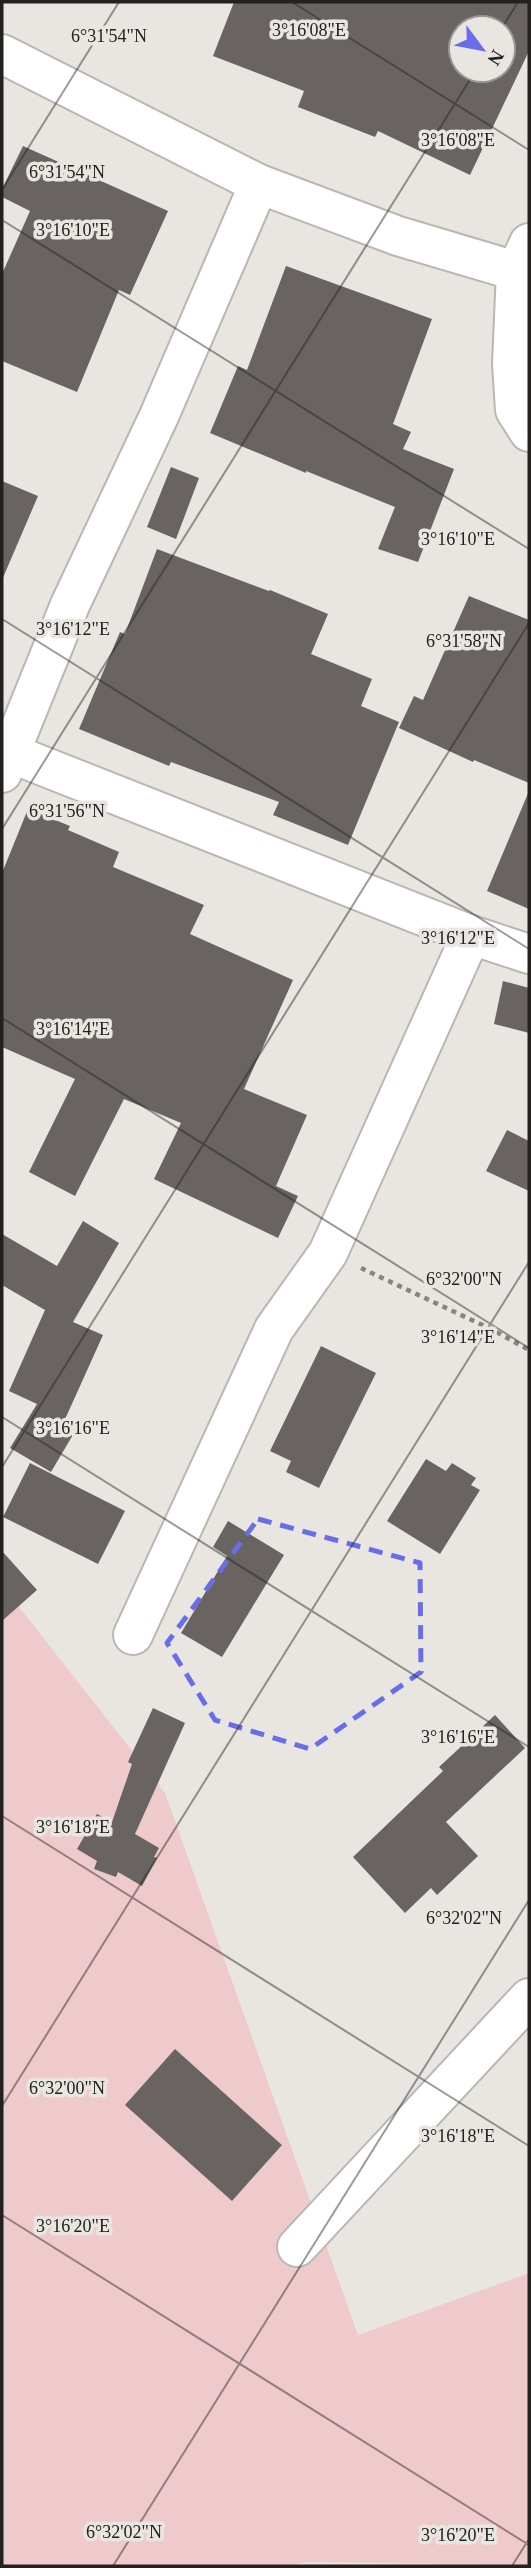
<svg xmlns="http://www.w3.org/2000/svg" width="531" height="2568" font-family="'Times New Roman',serif">
	<style>
		.green { fill: #eecacc }
		.building { fill: #696462; fill-rule: evenodd }
		.lines { fill: none; stroke-linecap: round; stroke-linejoin: round }
		.minor-casing { stroke: #bab7b3; stroke-width: 42 }
		.path { stroke: #878581; stroke-width: 4.5; stroke-dasharray: 5 5; stroke-linecap: butt }
		.minor { stroke: #fff; stroke-width: 38 }
		.marked { fill: none; stroke: #696ee7; stroke-width: 5; stroke-dasharray: 14 9; stroke-linejoin: round }
		.ticks { fill: none; stroke: #22211f; stroke-width: 2; stroke-opacity: 0.45 }
		.ticks-label { font-size: 18px; text-anchor: middle; fill: #22211f; stroke: #e9e6e1; stroke-width: 7; stroke-linejoin: round; paint-order: stroke }
	</style>
	<rect width="100%" height="100%" fill="#e9e6e1"/>
	<polygon class="green" points="2,1585 165,1793 358,2335 529,2273 529,2565 308,2562 287,2566 2,2566"/>
	<g class="building">
		<path d="M234,2h295v49l-59,124 -92,-44 -3,6 -77,-30 6,-16 -91,-35zM461,28h42v42h-42z"/>
		<polygon points="23,146 168,211 130,295 119,290 77,392 2,361 2,274 30,211 2,197 2,189"/>
		<polygon points="286,266 432,319 393,424 411,432 403,449 454,469 418,562 378,549 395,507 306,471 306,473 210,433 238,366 247,370"/>
		<polygon points="171,467 199,478 176,539 147,527"/>
		<polygon points="2,481 38,496 2,580"/>
		<polygon points="157,549 269,591 270,590 328,614 311,654 372,679 361,706 399,722 348,845 273,815 279,802 171,762 169,766 79,729 120,632 125,634"/>
		<polygon points="469,596 529,620 529,783 474,760 473,762 399,728 414,696 423,700"/>
		<polygon points="529,791 529,909 487,891"/>
		<polygon points="28,809 70,826 68,830 119,852 113,867 204,905 190,934 293,980 244,1089 307,1115 276,1186 298,1196 278,1238 154,1179 181,1123 124,1099 75,1196 29,1172 75,1079 2,1047 2,873"/>
		<polygon points="503,981 529,988 529,1033 494,1024"/>
		<polygon points="507,1130 529,1141 529,1191 486,1171"/>
		<polygon points="83,1221 119,1243 73,1322 103,1335 62,1426 74,1433 51,1472 10,1448 37,1404 9,1391 45,1310 2,1285 2,1234 57,1266"/>
		<polygon points="321,1346 376,1373 319,1488 286,1472 291,1461 270,1451"/>
		<polygon points="426,1459 446,1471 452,1463 476,1478 471,1485 480,1490 440,1554 387,1521"/>
		<polygon points="30,1463 125,1511 98,1564 3,1517"/>
		<polygon points="228,1521 284,1555 222,1657 181,1633 227,1556 213,1547"/>
		<polygon points="2,1551 37,1590 2,1621"/>
		<polygon points="153,1708 185,1723 135,1834 159,1848 154,1857 157,1858 142,1886 118,1872 116,1877 94,1869 97,1861 77,1849 97,1814 112,1822 132,1764 128,1762"/>
		<polygon points="495,1715 525,1748 446,1822 478,1856 437,1895 431,1888 405,1913 353,1857 443,1771 439,1767"/>
		<polygon points="175,2049 282,2145 232,2201 125,2105"/>
	</g>
	<g class="lines">
		<defs>
			<g id="minor">
				<polyline points="2,54 259,184 398,236 516,271"/>
				<polyline points="529,243 516,271 512,364 515,410 529,432"/>
				<polyline points="10,753 471,935 529,954"/>
				<polyline points="2,773 70,605 159,416 259,184"/>
				<polyline points="133,1635 274,1329 328,1253 471,935"/>
				<polyline points="297,2247 529,1998"/>
			</g>
		</defs>
		<use href="#minor" class="minor-casing"/>
		<polyline class="path" points="361,1268 491,1329 529,1350"/>
		<use href="#minor" class="minor"/>
	</g>
	<path class="marked" d="M258,1519l162,44 1,109 -111,77 -95,-29 -48,-77z"/>
	<path class="ticks" d="M292,2l237,148M502,28l16,-26M2,190l117,-188M2,220l527,329M2,619l527,330M2,829l474,-759M2,1018l527,330M2,1417l527,330M2,1467l527,-844M2,1816l527,330M2,2106l527,-844M2,2215l527,330M113,2566l416,-666M512,2566l17,-27"/>
	<g class="ticks-label">
		<text x="309" y="36">3°16'08"E</text>
		<text x="109" y="42">6°31'54"N</text>
		<text x="458" y="146">3°16'08"E</text>
		<text x="67" y="178">6°31'54"N</text>
		<text x="73" y="236">3°16'10"E</text>
		<text x="458" y="545">3°16'10"E</text>
		<text x="73" y="635">3°16'12"E</text>
		<text x="464" y="647">6°31'58"N</text>
		<text x="67" y="817">6°31'56"N</text>
		<text x="458" y="944">3°16'12"E</text>
		<text x="73" y="1035">3°16'14"E</text>
		<text x="464" y="1285">6°32'00"N</text>
		<text x="458" y="1343">3°16'14"E</text>
		<text x="73" y="1434">3°16'16"E</text>
		<text x="458" y="1743">3°16'16"E</text>
		<text x="73" y="1833">3°16'18"E</text>
		<text x="464" y="1924">6°32'02"N</text>
		<text x="67" y="2094">6°32'00"N</text>
		<text x="458" y="2142">3°16'18"E</text>
		<text x="73" y="2232">3°16'20"E</text>
		<text x="124" y="2538">6°32'02"N</text>
		<text x="458" y="2541">3°16'20"E</text>
	</g>
	<rect width="531" height="2568" fill="none" stroke="#22211f" stroke-width="7"/>
	<g transform="translate(482 49) rotate(122)"><circle r="33" fill="#e9e6e1" stroke="#999793" stroke-width="2"/>
	<path d="M0-5L12 26L0 18L-12 26Z" fill="#696ee7"/>
	<text y="-10" font-size="19" font-weight="bold" text-anchor="middle" fill="#22211f">N</text>
	</g>
</svg>
